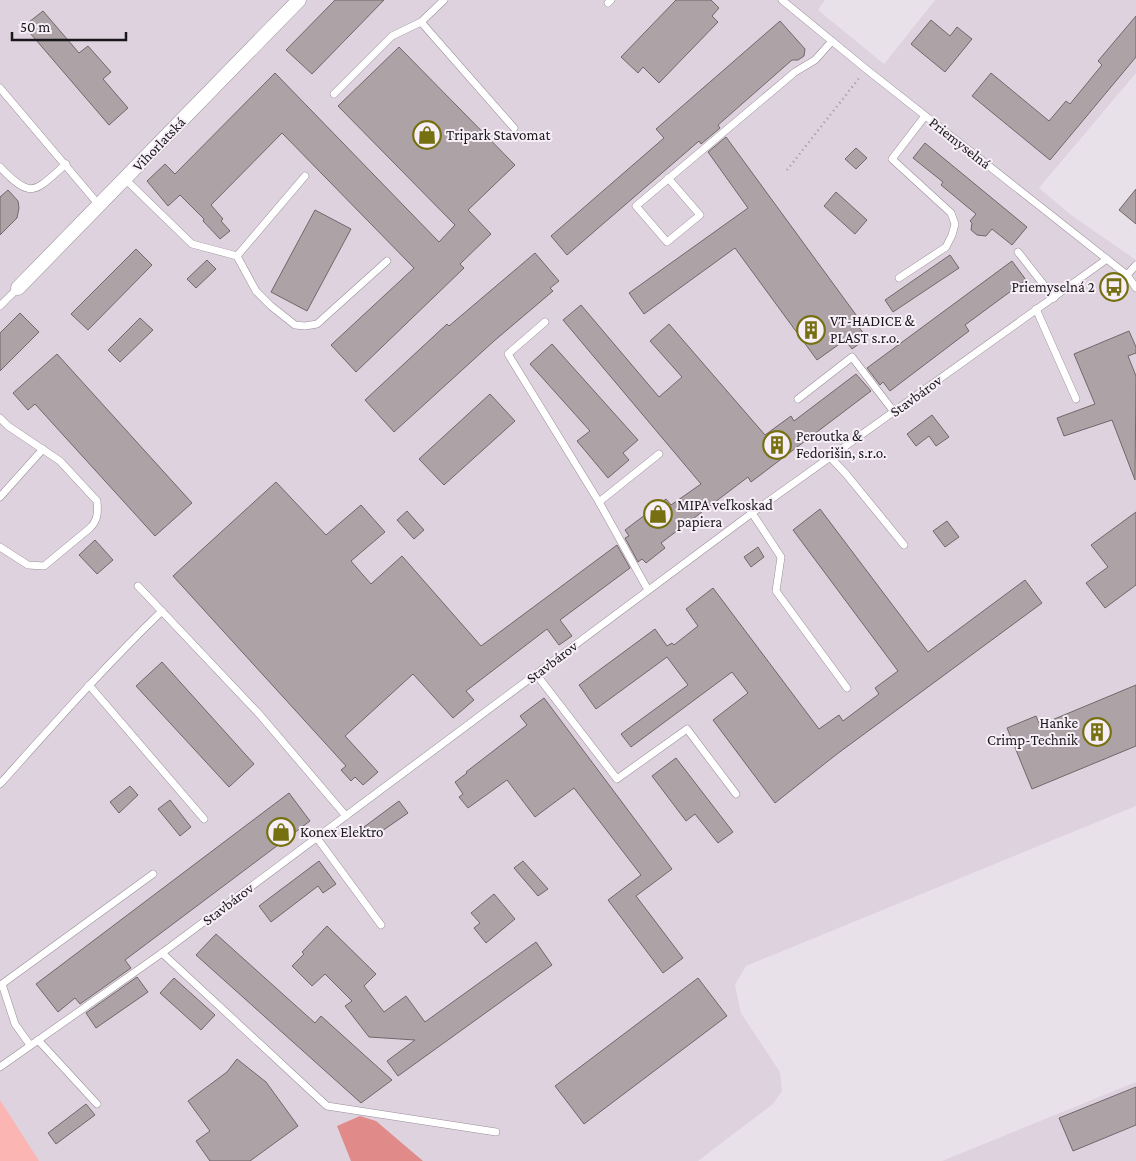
<svg xmlns="http://www.w3.org/2000/svg" width="1136" height="1161" font-family="'Crimson Pro',serif">
	<style>
		.built { fill: #dfd2df }
		.green { fill: #fbb5b2 }
		.forest { fill: #e08b89 }
		.building { fill: #ada2a6; stroke: #71676a }
		.lines { fill: none; stroke-linecap: round; stroke-linejoin: round }
		.service-casing { stroke: #978f97; stroke-width: 8 }
		.minor-casing { stroke: #978f97; stroke-width: 15 }
		.path { stroke: #9c969c; stroke-width: 2.5; stroke-dasharray: 1 4; stroke-linecap: butt }
		.service { stroke: #fff; stroke-width: 7 }
		.minor { stroke: #fff; stroke-width: 14 }
		.labels { text-anchor: middle; stroke-width: 4; stroke-linejoin: round; paint-order: stroke }
		.poi-label { font-size: 15px; fill: #1a171a; stroke: #f7eff7; text-anchor: start }
		.street-label { font-size: 15px; fill: #1a171a; stroke: #f7eff7 }
	</style>
	<rect width="100%" height="100%" fill="#e9e1e9"/>
	<g class="built">
		<polygon points="0,0 825,0 818,10 884,64 935,0 1136,0 1136,73 1039,188 1071,215 1136,260 1136,806 746,966 735,985 741,1013 780,1072 782,1091 773,1104 698,1161 0,1161"/>
		<polygon points="1136,1082 1136,1161 942,1161"/>
	</g>
	<polygon class="green" points="0,1100 39,1161 0,1161"/>
	<polygon class="forest" points="360,1116 376,1121 423,1161 351,1161 337,1126"/>
	<g class="building">
		<polygon points="335,0 384,0 312,74 286,50"/>
		<polygon points="676,0 711,0 719,8 712,16 718,22 659,83 643,67 638,73 621,57"/>
		<polygon points="43,11 79,53 88,46 111,72 103,79 128,108 109,125 24,26"/>
		<polygon points="1136,16 1136,57 1050,160 972,96 991,73 1049,121 1066,101 1070,104 1102,65 1098,61"/>
		<polygon points="931,20 950,36 957,27 972,39 945,72 911,44"/>
		<polygon points="780,21 805,49 804,56 798,60 792,60 718,125 720,128 701,144 699,141 567,255 551,236 664,138 656,129"/>
		<polygon points="399,47 515,165 468,210 491,234 460,264 464,268 356,372 331,345 414,268 282,133 211,205 223,219 221,221 230,231 220,239 203,221 204,219 180,195 168,206 147,181 165,164 175,174 275,73 439,242 455,225 338,106"/>
		<polygon points="726,137 859,319 855,322 867,338 852,349 845,340 817,360 735,248 644,314 629,293 748,208 708,152"/>
		<polygon points="925,143 1027,227 1012,245 992,229 986,236 977,235 971,230 972,223 970,221 976,214 941,185 943,182 913,158"/>
		<polygon points="856,148 867,158 856,169 845,159"/>
		<polygon points="1136,189 1136,224 1119,210"/>
		<polygon points="8,190 18,201 19,208 17,218 0,235 0,197"/>
		<polygon points="836,192 867,220 855,234 824,206"/>
		<polygon points="315,210 351,229 307,311 271,292"/>
		<polygon points="136,249 152,265 88,330 71,314"/>
		<polygon points="535,253 559,281 550,288 553,291 494,341 394,432 365,400 447,324 449,326"/>
		<polygon points="950,255 959,268 893,312 885,300"/>
		<polygon points="207,260 216,269 196,288 187,279"/>
		<polygon points="1012,261 1026,280 965,325 969,331 890,391 883,382 880,385 867,368"/>
		<polygon points="581,305 659,397 682,377 650,341 669,324 765,435 791,416 794,421 856,374 871,391 751,482 748,477 661,543 665,548 646,563 642,559 638,562 625,538 629,536 625,530 666,499 671,505 701,484 563,320"/>
		<polygon points="20,313 39,332 0,371 0,333"/>
		<polygon points="140,318 153,330 120,362 108,350"/>
		<polygon points="1129,331 1136,347 1136,353 1128,356 1136,376 1135,480 1112,420 1064,436 1057,418 1095,404 1074,354"/>
		<polygon points="552,344 638,440 623,453 629,460 608,478 577,441 590,431 530,364"/>
		<polygon points="57,354 192,503 155,536 35,404 28,410 13,393"/>
		<polygon points="490,394 515,421 444,485 419,459"/>
		<polygon points="932,415 949,437 936,446 929,436 916,446 907,434"/>
		<polygon points="276,482 326,535 361,505 385,532 351,561 363,575 371,584 402,556 481,646 617,545 630,568 560,620 572,636 559,645 547,629 466,691 474,700 453,718 413,674 345,736 378,772 363,785 355,777 351,781 341,770 346,766 173,576"/>
		<polygon points="820,509 928,652 1025,580 1042,603 837,754 775,803 713,720 748,693 732,672 631,747 621,734 688,685 667,657 596,709 579,685 655,629 667,646 672,643 674,645 698,626 686,609 713,588 819,729 839,715 843,721 879,694 875,688 898,671 793,530"/>
		<polygon points="407,511 424,530 414,539 397,520"/>
		<polygon points="1136,512 1136,585 1105,608 1086,583 1108,567 1091,545"/>
		<polygon points="947,521 959,537 945,547 933,531"/>
		<polygon points="95,540 113,560 97,574 79,555"/>
		<polygon points="758,547 764,557 751,567 744,557"/>
		<polygon points="162,662 254,764 229,787 136,686"/>
		<polygon points="1136,685 1136,746 1032,789 1007,728 1036,716 1040,725"/>
		<polygon points="544,698 672,869 636,896 683,958 663,973 608,900 641,875 574,788 535,817 507,780 468,808 459,797 463,794 455,782 467,773 466,772 527,725 520,716"/>
		<polygon points="676,758 733,832 718,843 695,814 686,821 652,776"/>
		<polygon points="130,786 138,795 119,813 110,802"/>
		<polygon points="289,793 310,821 125,960 131,968 80,1004 75,998 58,1012 36,984"/>
		<polygon points="170,800 191,827 180,836 158,809"/>
		<polygon points="399,801 408,813 372,838 364,827"/>
		<polygon points="319,861 336,884 323,893 318,886 271,922 259,906"/>
		<polygon points="523,861 548,889 538,896 514,868"/>
		<polygon points="494,894 515,919 486,943 474,928 480,923 471,913"/>
		<polygon points="327,926 376,974 364,986 384,1012 406,996 425,1022 536,942 552,965 398,1076 387,1061 415,1040 369,1037 345,1006 352,1001 325,974 312,986 292,966 304,954 302,952"/>
		<polygon points="216,934 315,1023 321,1016 392,1080 361,1103 196,955"/>
		<polygon points="137,977 148,992 96,1028 86,1013"/>
		<polygon points="174,978 215,1015 201,1030 160,993"/>
		<polygon points="698,978 727,1016 584,1124 555,1086"/>
		<polygon points="237,1059 266,1082 298,1126 250,1161 210,1161 196,1141 210,1131 188,1101 227,1072"/>
		<polygon points="1136,1087 1136,1125 1073,1151 1059,1118"/>
		<polygon points="86,1104 95,1115 56,1144 48,1133"/>
	</g>
	<g class="lines">
		<defs>
			<g id="service">
				<polyline points="444,0 421,22 514,128"/>
				<polyline points="782,0 866,69 1127,275 1136,288"/>
				<polyline points="608,3 611,0"/>
				<polyline points="0,88 99,205"/>
				<polyline points="334,94 392,36 421,22"/>
				<path d="M0,167c32,34 35,24 66,-3"/>
				<polyline points="668,178 700,215 667,242 636,206 795,72 815,60 832,41"/>
				<polyline points="125,179 192,244 237,256 256,291 271,306 295,325 305,326 317,324 387,261"/>
				<polyline points="1018,252 1054,298"/>
				<polyline points="237,256 305,176"/>
				<polyline points="1127,275 1136,265"/>
				<polyline points="899,278 946,247 952,235 955,224 951,213 892,159 925,116"/>
				<polyline points="0,306 18,288"/>
				<polyline points="1036,309 1076,399"/>
				<polyline points="545,322 508,354 599,502 648,590"/>
				<polyline points="798,399 852,357 894,412"/>
				<path d="M0,418l8,8 52,35 37,40c1,11 1,19 -7,27l-46,38 -16,-1 -28,-18"/>
				<polyline points="831,458 846,474 904,545"/>
				<polyline points="0,497 43,449"/>
				<polyline points="599,502 659,454"/>
				<polyline points="752,513 781,557 776,591 847,688"/>
				<polyline points="138,586 260,715 346,816"/>
				<polyline points="536,674 617,779 687,729 736,794"/>
				<polyline points="89,685 204,819"/>
				<path d="M0,784c53,-59 105,-118 162,-173"/>
				<polyline points="317,838 381,925"/>
				<polyline points="162,953 327,1106 496,1132"/>
				<polyline points="38,1040 97,1104"/>
				<polyline points="30,1045 15,1024 2,984 153,874"/>
				<polyline points="0,1067 162,953 752,513 1107,259"/>
			</g>
			<polyline id="minor" points="18,288 299,0"/>
		</defs>
		<use href="#service" class="service-casing"/>
		<use href="#minor" class="minor-casing"/>
		<polyline class="path" points="787,170 860,77"/>
		<use href="#service" class="service"/>
		<use href="#minor" class="minor"/>
	</g>
	<defs>
		<symbol id="shop-ring" viewBox="-11 -11 22 22"><circle r="9.5" fill="#f7eff7" stroke="#767011" stroke-width="1.5"/><path d="M-5-2.5h2.3a2.7 3.5 0 0 1 5.4 0H5L5.5 6h-11ZM-1.5-2.5h3a1.5 2.3 0 0 0-3 0Z" fill="#767011"/></symbol>
		<symbol id="bus-ring" viewBox="-11 -11 22 22"><circle r="9.5" fill="#f7eff7" stroke="#767011" stroke-width="1.5"/><path d="M-5-6H5V4H4V6H2V4H-2V6H-4V4H-5ZM-3.5-4V0h7V-4ZM-3.5 1.2v1.5H-2V1.2ZM2 1.2v1.5H3.5V1.2Z" fill="#767011"/></symbol>
		<symbol id="building-ring" viewBox="-11 -11 22 22"><circle r="9.5" fill="#f7eff7" stroke="#767011" stroke-width="1.5"/><path d="M-4-6H4V6H1V3H-1V6H-4ZM-2.5-4.3h1.7v1.8h-1.7ZM.8-4.3h1.7v1.8H.8ZM-2.5-1h1.7V.8h-1.7ZM.8-1h1.7V.8H.8Z" fill="#767011"/></symbol>
	</defs>
	<g fill-rule="evenodd">
		<use href="#shop-ring" x="411" y="119" width="32" height="32"/>
		<use href="#bus-ring" x="1098" y="271" width="32" height="32"/>
		<use href="#building-ring" x="795" y="314" width="32" height="32"/>
		<use href="#building-ring" x="761" y="429" width="32" height="32"/>
		<use href="#shop-ring" x="642" y="498" width="32" height="32"/>
		<use href="#building-ring" x="1081" y="716" width="32" height="32"/>
		<use href="#shop-ring" x="265" y="816" width="32" height="32"/>
	</g>
	<g class="labels">
		<g class="poi-label">
			<text x="446" y="140">Tripark Stavomat</text>
			<text x="1095" y="292" text-anchor="end">Priemyselná 2</text>
			<text x="830" y="326">VT-HADICE &amp;<tspan x="830" dy="17">PLAST s.r.o.</tspan></text>
			<text x="796" y="441">Peroutka &amp;<tspan x="796" dy="17">Fedorišin, s.r.o.</tspan></text>
			<text x="677" y="510">MIPA veľkoskad<tspan x="677" dy="17">papiera</tspan></text>
			<text x="1078" y="728" text-anchor="end">Hanke<tspan x="1078" dy="17">Crimp-Technik</tspan></text>
			<text x="300" y="837">Konex Elektro</text>
		</g>
		<g class="street-label">
			<text transform="translate(960 143) rotate(38)" y="5">Priemyselná</text>
			<text transform="translate(159 144) rotate(-46)" y="5">Vihorlatská</text>
			<text transform="translate(916 396) rotate(-36)" y="5">Stavbárov</text>
			<text transform="translate(552 662) rotate(-37)" y="5">Stavbárov</text>
			<text transform="translate(228 904) rotate(-37)" y="5">Stavbárov</text>
		</g>
	</g>
	<path d="M12 32v8h114v-8" fill="none" stroke="#1a171a" stroke-width="2.5"/>
	<text x="20" y="32" font-size="15" fill="#1a171a" stroke="#f7eff7" stroke-width="4" paint-order="stroke">50 m</text>
</svg>
